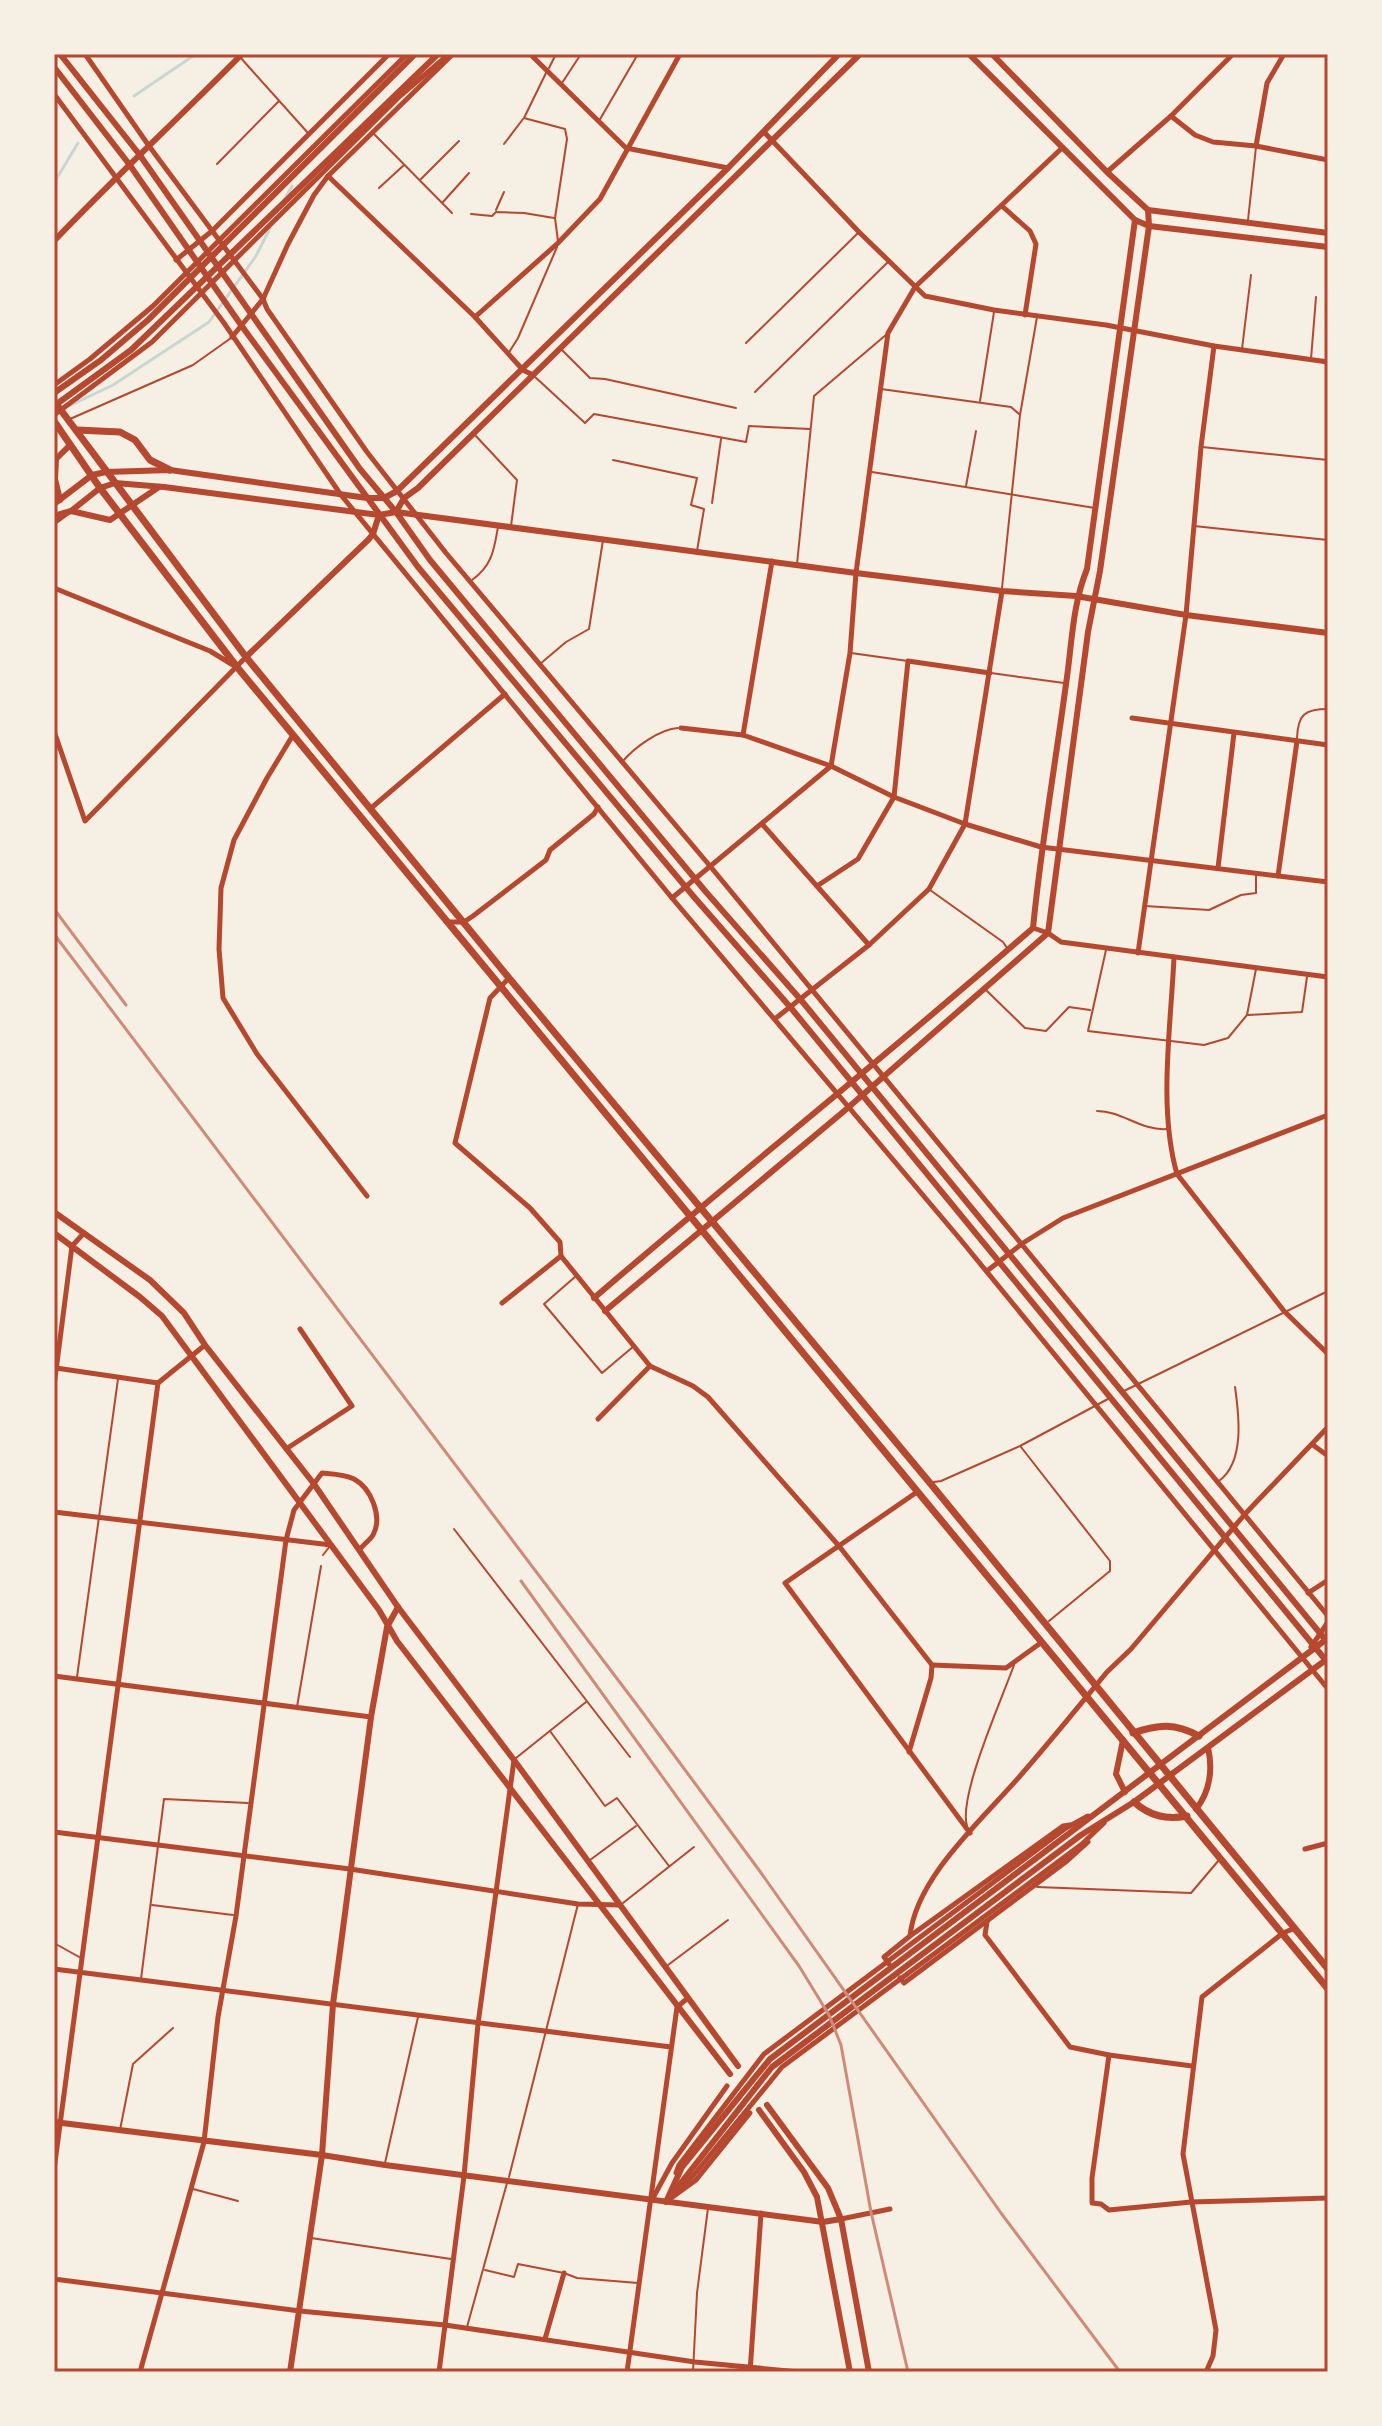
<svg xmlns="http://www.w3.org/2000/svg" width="1382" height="2426" font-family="'Archivo Narrow',sans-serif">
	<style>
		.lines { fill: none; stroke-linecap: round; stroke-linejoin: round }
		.stream { stroke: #c9d6d2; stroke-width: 3 }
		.service { stroke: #b5482f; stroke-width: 2 }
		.minor { stroke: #b5482f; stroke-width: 5 }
		.tertiary { stroke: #b5482f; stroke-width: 6 }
		.secondary { stroke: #b5482f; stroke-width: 6 }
		.primary { stroke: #b5482f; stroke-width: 7 }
		.rail { stroke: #cf8b77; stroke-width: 3 }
		.neatline { fill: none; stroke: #b5482f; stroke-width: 3 }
	</style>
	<rect width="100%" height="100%" fill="#f6efe4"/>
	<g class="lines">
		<g class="stream">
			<polyline points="134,96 196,54"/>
			<polyline points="54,183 78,143"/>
			<polyline points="285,199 292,186"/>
			<polyline points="69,406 113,385 209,322 256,256 270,228"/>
		</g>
		<g class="service">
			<polyline points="240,57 308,133"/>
			<polyline points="549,68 556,54"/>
			<polyline points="546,73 524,118 565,129 567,139 555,218 558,241"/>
			<polyline points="562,83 581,54"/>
			<polyline points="599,121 638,54"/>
			<polyline points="373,133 452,213"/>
			<polyline points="504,144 523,119"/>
			<polyline points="217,164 279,101"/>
			<polyline points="421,179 459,141"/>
			<polyline points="379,188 404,165"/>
			<polyline points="443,202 469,173"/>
			<polyline points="496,210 504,192"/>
			<polyline points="471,214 492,216 496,212 524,213 554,218"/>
			<polyline points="1248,220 1256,147"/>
			<polyline points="746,343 858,233"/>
			<polyline points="561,349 590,378 605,379 736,408"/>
			<polyline points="1242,349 1251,275"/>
			<polyline points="508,354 518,338 557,247"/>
			<polyline points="1311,359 1316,297"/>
			<polyline points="534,376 585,423 594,414 746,442 749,426 810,429"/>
			<polyline points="881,389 1011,407 1019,414"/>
			<polyline points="755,392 888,262"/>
			<polyline points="980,401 994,312"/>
			<polyline points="70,419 193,365 231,338"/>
			<polyline points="474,434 517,480 511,526"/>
			<polyline points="1202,447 1328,460"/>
			<polyline points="613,460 697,478 691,505 704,509 697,551"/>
			<polyline points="872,472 1095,508"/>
			<polyline points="966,486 976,431"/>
			<polyline points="712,503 721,439"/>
			<polyline points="1194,526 1328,540"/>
			<polyline points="797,564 814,396 887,334"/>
			<path d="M472,580c20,-14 22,-30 26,-53"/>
			<polyline points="1002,588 1020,415 1037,317"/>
			<polyline points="851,653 908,661"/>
			<polyline points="540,664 566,642 589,629 603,540"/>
			<polyline points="991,673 1064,683"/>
			<path d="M1297,738c1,-24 8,-29 31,-29"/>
			<path d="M623,761c12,-14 37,-32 55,-33"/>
			<polyline points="930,890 1003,942 1007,948"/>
			<polyline points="1145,906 1209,910 1241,895 1256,893 1256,874"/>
			<polyline points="1106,950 1088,1031 1204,1045 1228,1038 1247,1015 1256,969"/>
			<polyline points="986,990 1025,1028 1046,1031 1069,1007 1090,1010"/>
			<polyline points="1248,1015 1302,1012 1307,977"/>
			<path d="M1097,1111c25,0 44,20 70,18"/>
			<polyline points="576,1276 544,1304 602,1373 634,1346"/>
			<polyline points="1124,1391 1328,1291"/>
			<polyline points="1021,1447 1110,1561 1110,1571 1049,1621"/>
			<path d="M1219,1481c26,-19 20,-66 16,-94"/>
			<polyline points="934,1482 941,1481 1020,1446 1108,1399"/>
			<polyline points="454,1529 630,1757"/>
			<polyline points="323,1555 330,1546"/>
			<polyline points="77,1677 118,1379"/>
			<polyline points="297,1707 321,1566"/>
			<polyline points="550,1731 605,1806 617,1798 669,1866"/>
			<polyline points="516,1758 586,1702"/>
			<path d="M967,1826c-9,-30 35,-127 47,-161"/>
			<polyline points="590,1860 636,1826"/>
			<polyline points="1037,1887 1191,1893 1219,1860"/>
			<polyline points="623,1903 694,1847"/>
			<polyline points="152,1905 233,1915"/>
			<polyline points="54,1943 81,1958"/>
			<polyline points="668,1965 728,1920"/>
			<polyline points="141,1979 164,1799 248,1803"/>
			<polyline points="120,2130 133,2064 173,2028"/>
			<polyline points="385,2163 418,2017"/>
			<polyline points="509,2177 578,1904"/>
			<polyline points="193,2189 238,2201"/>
			<polyline points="311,2238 451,2259"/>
			<polyline points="485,2270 514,2277 518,2264 564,2273 577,2278 638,2283"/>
			<polyline points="467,2327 507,2183"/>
			<polyline points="693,2372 697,2293 708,2208"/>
		</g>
		<g class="minor">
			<polyline points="85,54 149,146 263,299 267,309 367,452 446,553 710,866 1328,1616"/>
			<polyline points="530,54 626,148 728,168"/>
			<polyline points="54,94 224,323 341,495 672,898 960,1239 1328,1689"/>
			<polyline points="1171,116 1195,135 1213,142 1256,146 1328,160"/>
			<polyline points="764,132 859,232 925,296 994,310 1106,325 1214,346 1328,362"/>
			<polyline points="1256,146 1267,83 1284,54"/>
			<polyline points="1107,172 1171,116 1233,54"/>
			<polyline points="328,176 475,317 523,370 533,375"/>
			<polyline points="1002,206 1030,231 1036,244 1025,315"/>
			<polyline points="176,260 212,231 389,54"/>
			<polyline points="475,317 558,243 600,199 680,54"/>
			<polyline points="232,337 263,299 288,244 314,195 328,176 453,54"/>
			<polyline points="54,385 90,359 153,306 407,54"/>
			<polyline points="54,415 152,342 400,96 449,54"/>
			<polyline points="54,523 69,512"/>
			<polyline points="54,588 210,651 233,665"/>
			<polyline points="1132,718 1328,745"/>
			<polyline points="681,728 743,735 831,766 894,797 965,824 1041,847 1328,882"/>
			<polyline points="54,731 85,821 246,657"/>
			<polyline points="293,735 267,778 234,840 221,888 219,949 223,998 257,1054 367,1196"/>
			<polyline points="743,735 772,561"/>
			<polyline points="370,809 505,694"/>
			<polyline points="762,824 869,945"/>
			<polyline points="1218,868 1234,733"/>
			<polyline points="1278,876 1297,741"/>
			<polyline points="817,886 858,859 894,797 908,661 990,673"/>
			<polyline points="672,898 831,766 850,653 856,573 888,333 915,287 1062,148"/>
			<polyline points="447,922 464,922 473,916 546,860 550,850 594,814 598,807"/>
			<polyline points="1033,928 1048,933 1061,942 1328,977"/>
			<polyline points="1138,953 1186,615 1201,447 1214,346"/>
			<path d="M1174,957c-3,69 -16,151 3,217l107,137 44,43"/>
			<polyline points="509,978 490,998 455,1143 530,1208 560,1242 561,1256 650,1366 693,1386 708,1397 839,1546 932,1665 931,1678 909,1752"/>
			<polyline points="776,1018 869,945 929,889 965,824 1002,591"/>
			<polyline points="987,1271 1023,1243 1063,1218 1328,1115"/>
			<polyline points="502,1303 561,1256"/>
			<polyline points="56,1368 158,1383"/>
			<polyline points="158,1383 205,1345"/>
			<polyline points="54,1386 72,1246 84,1233"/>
			<polyline points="598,1419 650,1366"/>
			<polyline points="1313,1445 1328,1456"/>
			<polyline points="286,1449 352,1406 300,1329"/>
			<polyline points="917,1492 785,1583 970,1833"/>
			<polyline points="54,1512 331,1545"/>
			<polyline points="1308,1593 1328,1580"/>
			<polyline points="1311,1647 1328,1622"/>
			<polyline points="932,1665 1006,1668 1042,1642"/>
			<polyline points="54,1676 371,1717"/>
			<polyline points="54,1832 350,1869 578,1904 620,1905"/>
			<polyline points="1305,1849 1328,1843"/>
			<polyline points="987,1922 985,1935 1070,2047 1109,2055 1192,2066"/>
			<path d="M910,1936c6,-59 73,-117 110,-160 30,-34 58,-69 87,-104l24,-23 114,-135 83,-87"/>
			<polyline points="889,1964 884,1957 910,1936 1063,1826 1070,1825"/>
			<polyline points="54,1969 671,2047"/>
			<polyline points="900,1978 904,1983 1067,1861 1088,1842"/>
			<polyline points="1109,2055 1092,2178 1092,2203 1101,2204 1109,2210 1191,2202 1328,2198"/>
			<polyline points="54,2170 158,1383"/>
			<polyline points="676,2173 679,2165 764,2054 1066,1828 1088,1816"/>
			<polyline points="678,2190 693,2176 782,2067 1082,1844 1104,1823"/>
			<polyline points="654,2196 672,2163 727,2086"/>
			<polyline points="667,2201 696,2180 750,2113"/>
			<polyline points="841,2219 890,2209"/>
			<polyline points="54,2279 300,2311 445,2325 695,2362 799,2372"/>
			<polyline points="545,2339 564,2273"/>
			<path d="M140,2372l64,-230 14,-125 18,-101 50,-376 8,-30 28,-37c11,1 22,1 32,6 17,9 29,38 19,56 -3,5 -9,9 -13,14"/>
			<polyline points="439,2372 464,2176 478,2024 514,1760"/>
			<polyline points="627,2372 677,2007 688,1998"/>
			<polyline points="750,2372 761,2213"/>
			<polyline points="1206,2372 1213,2356 1216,2330 1183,2154 1202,1997 1283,1933 1295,1928"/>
		</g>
		<g class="tertiary">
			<polyline points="60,54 139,154 360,469 396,512 430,560 706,892 801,1000 1328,1643"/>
			<polyline points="969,54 1135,220 1149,226 1328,247"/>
			<polyline points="54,67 129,164 241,325 418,567 694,897 791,1008 1328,1663"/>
			<polyline points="1148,210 1328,233"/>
			<path d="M54,241c61,-64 126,-124 188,-187"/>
			<polyline points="54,393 101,360 148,320 415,54"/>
			<polyline points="54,406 131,350 438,54"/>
			<polyline points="396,512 856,573 1002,591 1076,596 1186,615 1328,633"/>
			<polyline points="246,657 368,540 373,534 379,515"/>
			<path d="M594,1298c145,-125 295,-244 439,-370 8,-82 22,-162 33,-244 6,-39 6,-78 21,-115l48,-349"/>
			<polyline points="605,1311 843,1112 1048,933 1088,632 1100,571 1149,226 1148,210 1107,172 992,54"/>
			<polyline points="1123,1740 1116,1774 1125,1792"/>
			<path d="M1196,1809c14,-17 17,-40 12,-61"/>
			<polyline points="673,2193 772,2067 1081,1835 1134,1802 1327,1659"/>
			<polyline points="666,2202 682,2167 770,2059 1328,1638"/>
			<polyline points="290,2372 322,2155 333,2004 371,1717 387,1627 398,1607"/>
		</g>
		<g class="secondary">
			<polyline points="60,500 55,479 56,459 69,446"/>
			<polyline points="54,504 92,475 106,472 170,470 367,498 384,498 397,491 728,168 839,54"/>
			<polyline points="71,511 110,520 159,487"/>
			<polyline points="54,516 71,511 100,488 115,483 164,487 379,515 396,512 404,498 418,488 860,54"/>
			<polyline points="54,1212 150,1280 184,1313 205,1345 314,1484 398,1607 514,1760 738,2066"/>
			<polyline points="54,1233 140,1297 162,1316 379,1610 397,1641 730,2074"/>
			<polyline points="767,2105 828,2188 841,2219 869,2372"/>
			<polyline points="759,2110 804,2172 817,2197 850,2372"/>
			<polyline points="54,2122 322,2155 385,2165 823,2222 841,2219"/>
		</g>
		<g class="primary">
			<polyline points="54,401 246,657 509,978 930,1483 1328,1969"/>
			<polyline points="54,421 100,488 237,667 1328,1989"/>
			<polyline points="77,430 120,432 135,440 150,460 170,470"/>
			<path d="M1133,1733c26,-9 42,-10 66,3"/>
			<path d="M1134,1802c16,14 32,18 53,14"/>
		</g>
		<g class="rail">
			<polyline points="54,909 126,1005"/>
			<polyline points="54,934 640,1709 759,1870 1001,2213 1120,2372"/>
			<polyline points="521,1581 799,1966 829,2015 841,2045 871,2212 908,2372"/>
		</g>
	</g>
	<rect width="1382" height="2426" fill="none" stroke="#f6efe4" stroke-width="112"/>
	<rect x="56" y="56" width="1270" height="2314" class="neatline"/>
</svg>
